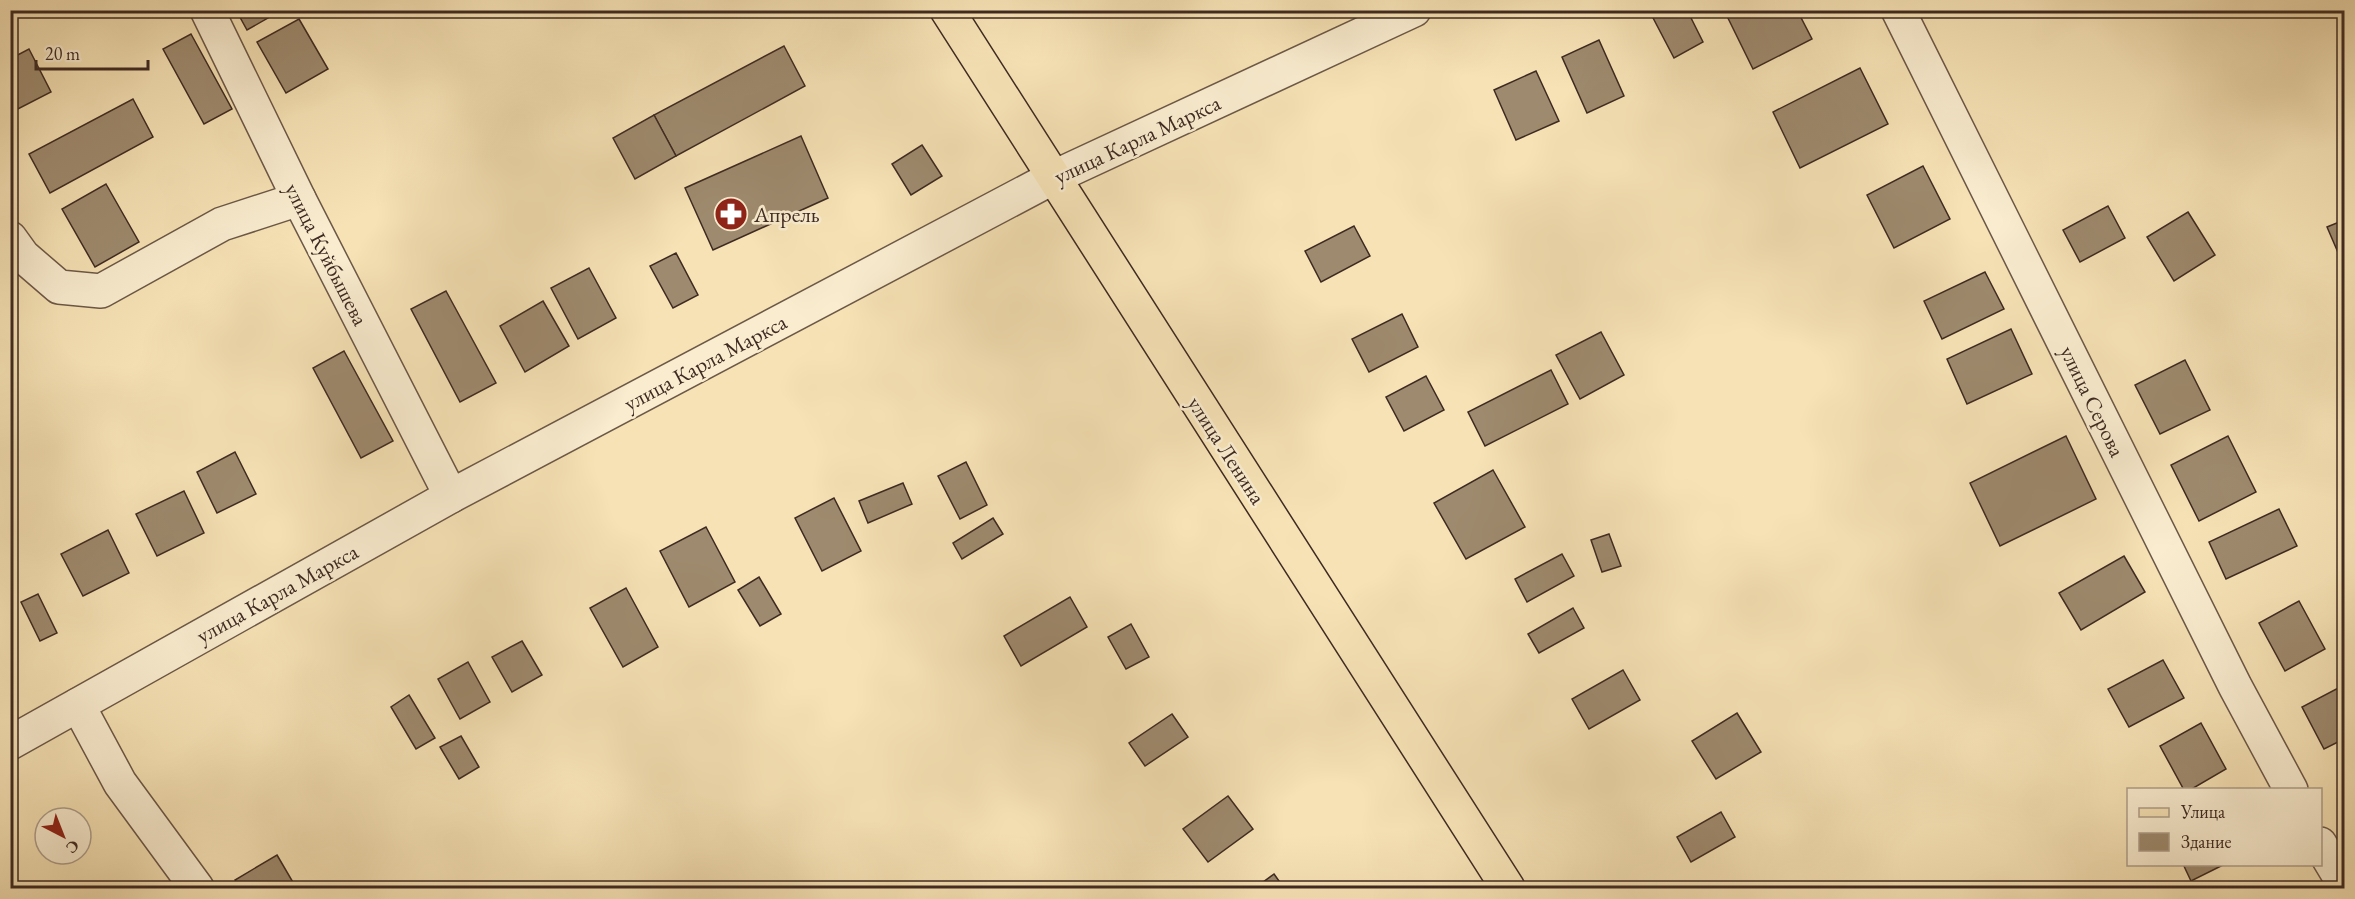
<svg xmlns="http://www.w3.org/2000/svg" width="2355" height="899" font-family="'EB Garamond',serif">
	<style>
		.building { fill: #9e8a6e; stroke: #3e2a22; stroke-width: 1.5 }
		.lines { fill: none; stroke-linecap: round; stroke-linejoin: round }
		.minor-casing { stroke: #6c5847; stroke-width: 36 }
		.major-casing { stroke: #3e2a22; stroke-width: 36 }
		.minor { stroke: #f9eccf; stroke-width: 33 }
		.major { stroke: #f6e2b5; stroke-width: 33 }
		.labels { text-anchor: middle; stroke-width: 5; stroke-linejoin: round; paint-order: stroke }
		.street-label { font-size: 22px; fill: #3e2a22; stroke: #f9eccf }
		.poi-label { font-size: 22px; fill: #3e2a22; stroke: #f9eccf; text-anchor: start }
	</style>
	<rect width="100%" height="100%" fill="#f6e2b5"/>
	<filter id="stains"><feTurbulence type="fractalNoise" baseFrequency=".00333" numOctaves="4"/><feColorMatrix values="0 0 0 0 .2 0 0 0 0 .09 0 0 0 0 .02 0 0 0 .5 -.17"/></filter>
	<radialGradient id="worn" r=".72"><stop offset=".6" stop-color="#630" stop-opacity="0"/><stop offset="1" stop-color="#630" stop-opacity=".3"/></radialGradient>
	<g class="building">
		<polygon points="236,10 282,10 247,30"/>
		<polygon points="1657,10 1687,10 1703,42 1674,58 1651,14"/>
		<polygon points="1724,10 1797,10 1812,39 1753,69"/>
		<polygon points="299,19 328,69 286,93 257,42"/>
		<polygon points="191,34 232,109 204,124 163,49"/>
		<polygon points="1599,40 1624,96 1587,113 1562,57"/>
		<polygon points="784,46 805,86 676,156 654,115"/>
		<polygon points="29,49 51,92 10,113 10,59"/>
		<polygon points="1860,68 1888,124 1800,168 1773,112"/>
		<polygon points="1536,71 1559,121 1516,140 1494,90"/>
		<polygon points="133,99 153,137 50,193 29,154"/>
		<polygon points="654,115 676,156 635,179 613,138"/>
		<polygon points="801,136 828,198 713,250 685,188"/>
		<polygon points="922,145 942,176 911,195 892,164"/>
		<polygon points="1923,166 1950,219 1894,248 1867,195"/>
		<polygon points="106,184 139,242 95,267 62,209"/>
		<polygon points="2108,206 2125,238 2080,262 2063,230"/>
		<polygon points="2188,212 2215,255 2174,281 2147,237"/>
		<polygon points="2344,220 2344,263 2343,264 2327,227"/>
		<polygon points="1354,226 1370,256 1321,282 1305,251"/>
		<polygon points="676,253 698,295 673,308 650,266"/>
		<polygon points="589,268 616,318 578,339 551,288"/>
		<polygon points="1985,272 2004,309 1942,339 1924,301"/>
		<polygon points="446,291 496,383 460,402 411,309"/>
		<polygon points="543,301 569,346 525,372 500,326"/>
		<polygon points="1402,314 1418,347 1369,372 1352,339"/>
		<polygon points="2011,329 2032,374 1967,404 1947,359"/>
		<polygon points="1601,332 1624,375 1580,399 1556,355"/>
		<polygon points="344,351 393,441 361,458 313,368"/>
		<polygon points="2185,360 2210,410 2160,434 2135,385"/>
		<polygon points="1551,370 1568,404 1485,446 1468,412"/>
		<polygon points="1426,376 1444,410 1404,431 1386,397"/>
		<polygon points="2066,436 2096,499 2000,546 1970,483"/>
		<polygon points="2228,436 2256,492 2199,521 2171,465"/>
		<polygon points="235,452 256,494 217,513 197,472"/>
		<polygon points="966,462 987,505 960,519 938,476"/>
		<polygon points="1493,470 1525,527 1466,559 1434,503"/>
		<polygon points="903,483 912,504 868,523 859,501"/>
		<polygon points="184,491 204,533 157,556 136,514"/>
		<polygon points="834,498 861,551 822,571 795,518"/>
		<polygon points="2279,509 2297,546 2226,579 2209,542"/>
		<polygon points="993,518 1003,534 962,559 953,543"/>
		<polygon points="706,527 735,582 689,607 660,551"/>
		<polygon points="108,530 129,573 83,596 61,554"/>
		<polygon points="1609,534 1621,566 1602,572 1591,540"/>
		<polygon points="1562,554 1574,576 1527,602 1515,579"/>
		<polygon points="2124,556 2145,592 2081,630 2059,593"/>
		<polygon points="759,577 781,614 760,626 738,590"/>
		<polygon points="626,588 658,647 623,667 590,608"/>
		<polygon points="38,594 57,633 40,641 21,602"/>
		<polygon points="1070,597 1087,627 1021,666 1004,636"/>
		<polygon points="2299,601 2325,649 2285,671 2259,623"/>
		<polygon points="1573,608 1584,628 1539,653 1528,634"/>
		<polygon points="1131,624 1149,657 1126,669 1108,637"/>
		<polygon points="522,641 542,675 512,692 492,657"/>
		<polygon points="2163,660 2184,698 2129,727 2108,689"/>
		<polygon points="468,662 490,702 460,719 438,679"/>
		<polygon points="1623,670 1640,700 1589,729 1572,699"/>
		<polygon points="2344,685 2344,739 2324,749 2302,707"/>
		<polygon points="409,695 435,738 416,749 391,707"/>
		<polygon points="1737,713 1761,752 1716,779 1692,741"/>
		<polygon points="1172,714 1188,737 1145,766 1129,743"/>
		<polygon points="2201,723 2226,769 2190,790 2184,790 2160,746"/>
		<polygon points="461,736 479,767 459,779 440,747"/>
		<polygon points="1228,796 1253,829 1208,862 1183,829"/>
		<polygon points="1721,812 1735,837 1691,862 1677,837"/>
		<polygon points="277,855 294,884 287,888 240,888 235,880"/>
		<polygon points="2183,864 2225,864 2191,881"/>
		<polygon points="1274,874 1284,888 1255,888"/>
	</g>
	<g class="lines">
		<defs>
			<g id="minor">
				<polyline points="207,10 299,199 451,496"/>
				<polyline points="1898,10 2235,686 2291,790"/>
				<polyline points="10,238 23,256 59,287 101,291 222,224 299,199"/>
				<polyline points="78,705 120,783 197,888"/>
				<polyline points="10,743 451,496 1052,178 1414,10"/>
				<polyline points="2320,844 2344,884"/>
			</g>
			<polyline id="major" points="947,10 1508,888"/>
		</defs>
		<use href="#minor" class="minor-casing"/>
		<use href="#major" class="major-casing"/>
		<use href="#minor" class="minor"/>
		<use href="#major" class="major"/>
	</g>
	<defs>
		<symbol id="pharmacy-disc" viewBox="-11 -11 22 22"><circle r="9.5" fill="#8f2418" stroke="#f9eccf"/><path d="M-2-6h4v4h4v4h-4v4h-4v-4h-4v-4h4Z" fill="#fff"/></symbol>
	</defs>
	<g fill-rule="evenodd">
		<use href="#pharmacy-disc" x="712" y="195" width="38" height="38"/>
	</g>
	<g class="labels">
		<g class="street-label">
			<text transform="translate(1137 139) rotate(-25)" y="8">улица Карла Маркса</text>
			<text transform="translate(327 254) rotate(63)" y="8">улица Куйбышева</text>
			<text transform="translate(705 362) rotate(-28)" y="8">улица Карла Маркса</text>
			<text transform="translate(2093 401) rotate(64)" y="8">улица Серова</text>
			<text transform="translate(1227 450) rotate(57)" y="8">улица Ленина</text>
			<text transform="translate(277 593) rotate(-29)" y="8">улица Карла Маркса</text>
		</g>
		<g class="poi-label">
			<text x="754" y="222">Апрель</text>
		</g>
	</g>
	<rect width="2355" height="899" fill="none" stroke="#f6e2b5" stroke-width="36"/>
	<rect x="12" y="12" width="2331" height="875" fill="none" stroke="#3e2a22" stroke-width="3"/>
	<rect x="18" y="18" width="2319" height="863" fill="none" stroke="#3e2a22" stroke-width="1.5"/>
	<rect x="2127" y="788" width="195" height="78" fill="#f9eccf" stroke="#ae9e8a" stroke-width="1.5"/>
	<rect x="2139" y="808" width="30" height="9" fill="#f6e2b5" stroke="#ae9e8a" stroke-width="1.5"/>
	<text x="2181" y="818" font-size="18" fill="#3e2a22">Улица</text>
	<rect x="2139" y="833" width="30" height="18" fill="#9e8a6e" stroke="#ae9e8a" stroke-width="1.5"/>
	<text x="2181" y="848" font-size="18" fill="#3e2a22">Здание</text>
	<g transform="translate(63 836) rotate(138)"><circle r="28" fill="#f9eccf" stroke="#ae9e8a" stroke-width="1.5"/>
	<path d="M0-4.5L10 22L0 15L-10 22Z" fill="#8f2418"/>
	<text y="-9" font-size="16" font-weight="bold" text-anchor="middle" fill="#3e2a22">С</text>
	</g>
	<path d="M36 60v9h112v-9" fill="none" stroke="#3e2a22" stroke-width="3"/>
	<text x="45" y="60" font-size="18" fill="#3e2a22" stroke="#f9eccf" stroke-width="4.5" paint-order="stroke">20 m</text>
	<rect width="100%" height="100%" filter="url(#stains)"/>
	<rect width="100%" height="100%" fill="url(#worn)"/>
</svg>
